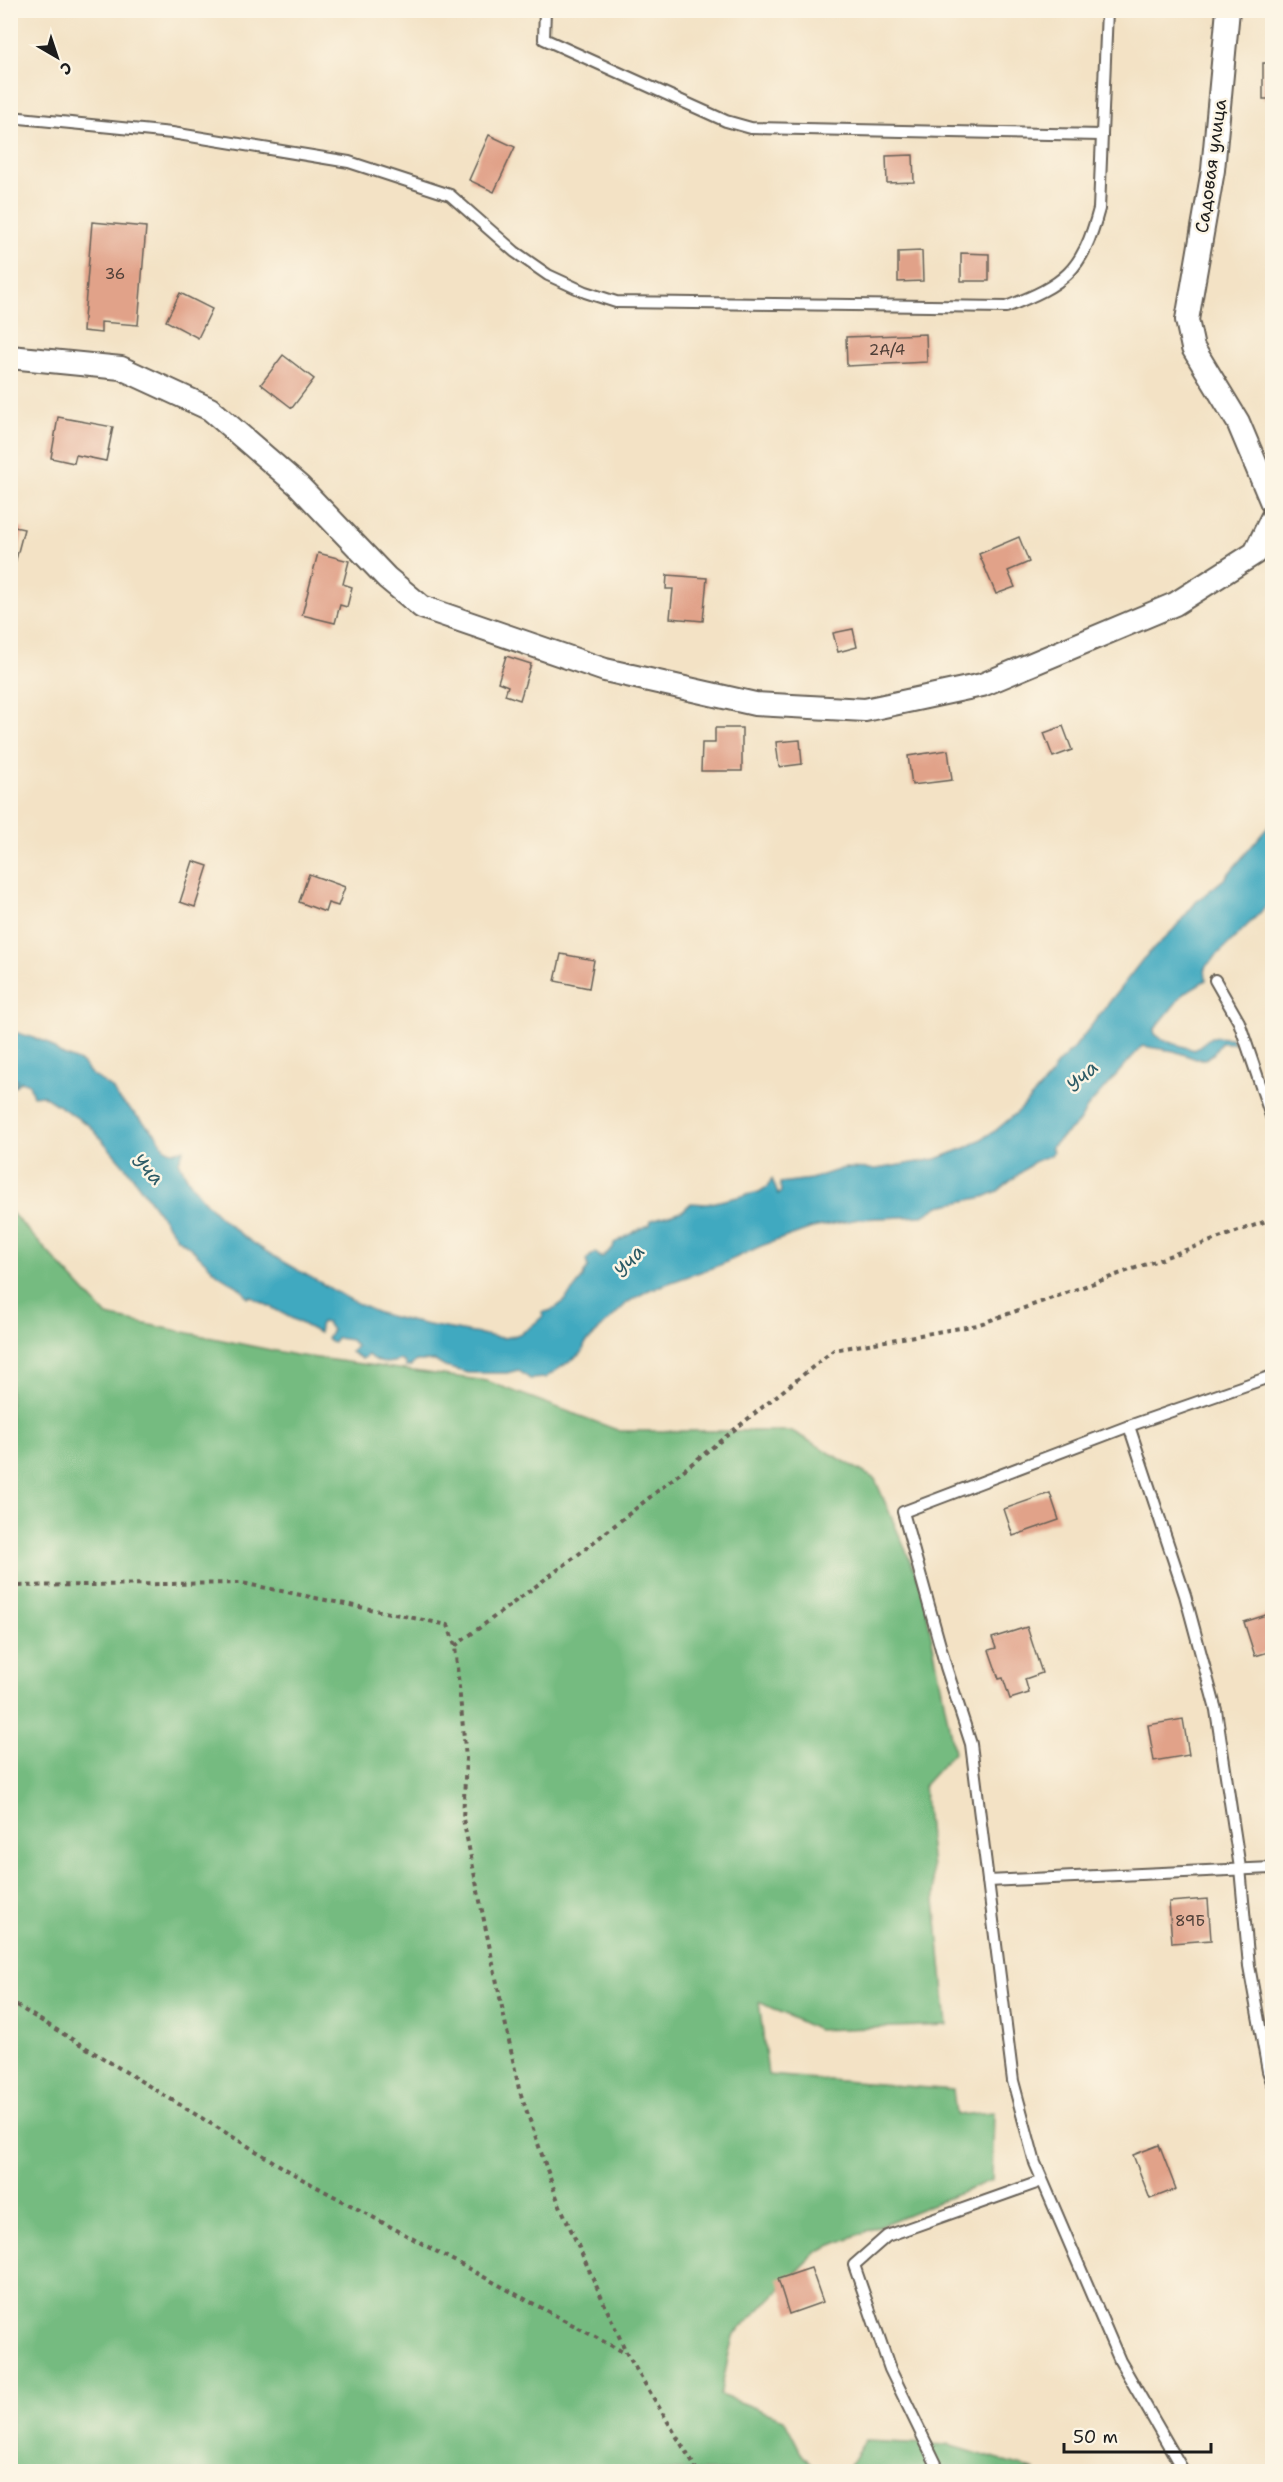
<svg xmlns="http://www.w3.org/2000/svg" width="1283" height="2482" font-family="'Shantell Sans',sans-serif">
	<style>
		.forest { fill: #74bb80; stroke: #486c4e; stroke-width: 1.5 }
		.water { fill: #40a9c0; stroke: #2e626e; stroke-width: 1.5 }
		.building { fill: #e1a289 }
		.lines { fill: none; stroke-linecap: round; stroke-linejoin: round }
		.lane-casing { stroke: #676157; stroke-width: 14 }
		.street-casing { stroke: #676157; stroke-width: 26 }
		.path { stroke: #676157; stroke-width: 4; stroke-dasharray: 4.5 4.5; stroke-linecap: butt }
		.lane { stroke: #fff; stroke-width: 10 }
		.street { stroke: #fff; stroke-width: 22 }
		.labels { text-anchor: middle; stroke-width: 5; stroke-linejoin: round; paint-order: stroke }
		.number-label { font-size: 15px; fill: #4d3e37 }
		.street-label { font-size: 18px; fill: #1c1c1c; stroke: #fcf5e5 }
		.water-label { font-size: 20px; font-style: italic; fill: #2c5b66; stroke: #fcf5e5 }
	</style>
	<rect width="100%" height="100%" fill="#fcf5e5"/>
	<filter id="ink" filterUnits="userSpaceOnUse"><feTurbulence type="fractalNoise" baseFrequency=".0167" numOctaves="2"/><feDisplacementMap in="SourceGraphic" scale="12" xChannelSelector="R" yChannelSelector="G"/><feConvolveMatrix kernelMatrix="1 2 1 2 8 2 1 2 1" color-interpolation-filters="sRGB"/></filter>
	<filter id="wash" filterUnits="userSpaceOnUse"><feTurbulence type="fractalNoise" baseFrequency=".008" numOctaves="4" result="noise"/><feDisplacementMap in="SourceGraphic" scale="24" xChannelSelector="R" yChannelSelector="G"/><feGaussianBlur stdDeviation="1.35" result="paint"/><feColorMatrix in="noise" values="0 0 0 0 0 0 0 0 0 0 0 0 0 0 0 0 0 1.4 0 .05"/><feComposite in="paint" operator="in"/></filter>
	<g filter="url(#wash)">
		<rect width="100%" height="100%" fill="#f3e2c5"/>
		<g class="forest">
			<polygon points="10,1211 107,1316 295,1355 487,1381 620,1431 792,1431 875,1479 922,1588 954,1752 924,1785 947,2025 818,2030 759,2002 768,2075 953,2090 956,2115 994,2112 992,2180 818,2251 733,2336 720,2395 784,2419 801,2452 817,2471 11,2471"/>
			<polygon points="865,2441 949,2445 1036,2471 845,2472"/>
		</g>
		<path class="water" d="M1272,822v79l-67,66 1,13 -22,13 -30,37 1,4 8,6 31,10 17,-13 20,1 3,5h-13l-8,11 -8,5h-9l-22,-8 -32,-5 -55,62 -7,13 -29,26 2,5 -2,3 -17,7 -36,29 -14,6 -45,9 -16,10 -64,3 -47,9 -51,18 -41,19 -71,25 -21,12 -43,42 -3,9 -37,25 -15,1 -12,-9 -11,3h-39l-23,-6 -10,-6h-19l-5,5 -5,1 -1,-4 -5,-3c-12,5 -23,4 -32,-5l-6,4 -11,-7 5,-6 -5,-6 -14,-2 -3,5 -4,-1 -3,-4 5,-8 -5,-7 -6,-1 -2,11 -69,-37 -2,2c-10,-15 -17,-14 -30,-24 -14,-12 -25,-27 -41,-36l-50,-69 -37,-43 -48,-31 -9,1 -4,-12 -8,-3 -7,6 3,-8 -6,-2v-46l36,11 12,11 23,10 9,11 21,14 5,9 41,39c4,14 14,18 26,13l-5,12c24,58 89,93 142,122 19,11 40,24 61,31 39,12 80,16 120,24 18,-1 28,-10 41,-22l-1,-4c17,1 30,-22 41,-34l1,-5 4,-5 -2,-8 9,-8 6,6 12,-10 1,-5c13,-6 23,-15 36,-18l1,-5 31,-9 9,-8 16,1 52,-12 8,-5 5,-8 6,15 3,-2 -1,-9 31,-4 33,-11 32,1 60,-10 32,-12 27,-16 25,-21 30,-33 7,-13 16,-15 70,-90 30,-29 24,-29 27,-22z"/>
		<g id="blocks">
			<g class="building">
				<rect x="1263" y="63" width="9" height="36"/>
				<polygon points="489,135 515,147 494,192 469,180"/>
				<polygon points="913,155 914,182 887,183 886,156"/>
				<polygon points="92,222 146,227 138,325 101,322 101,333 83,331"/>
				<polygon points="922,251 923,281 898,282 898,252"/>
				<polygon points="961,253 989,254 989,281 961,281"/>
				<polygon points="180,293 212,309 198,338 166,321"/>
				<polygon points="926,334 927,362 847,366 846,337"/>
				<polygon points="283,355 314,379 292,408 261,384"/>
				<polygon points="58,417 113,427 106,461 76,455 74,463 51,458"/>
				<polygon points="10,526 24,529 14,567 10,566"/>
				<polygon points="1019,537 1029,562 1008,571 1015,587 996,594 979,554"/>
				<polygon points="318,553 349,561 343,584 352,587 347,607 340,605 335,623 302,615"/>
				<polygon points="667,575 707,578 703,621 670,618 673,589 666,589"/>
				<polygon points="853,629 857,647 838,652 833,633"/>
				<polygon points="506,656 531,664 520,700 505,695 508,686 498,682"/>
				<polygon points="1063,726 1072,750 1053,757 1044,733"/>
				<polygon points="715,728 742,728 742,771 701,771 702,743 715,743"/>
				<polygon points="800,740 802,764 779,767 776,742"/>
				<polygon points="948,750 952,780 912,785 908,756"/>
				<polygon points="193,861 208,866 195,907 180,902"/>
				<polygon points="309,874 345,887 338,906 328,903 325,912 299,902"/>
				<polygon points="561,954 594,960 589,988 555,981"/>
				<polygon points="1050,1493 1059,1520 1013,1536 1004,1509"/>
				<polygon points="1272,1613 1272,1651 1255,1656 1244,1622"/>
				<polygon points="1027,1627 1042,1673 1025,1679 1029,1693 1010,1699 1003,1678 999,1679 989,1650 996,1648 992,1638"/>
				<polygon points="1183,1719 1189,1755 1154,1761 1148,1725"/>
				<polygon points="1208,1899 1211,1940 1172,1943 1169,1902"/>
				<polygon points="1159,2145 1176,2189 1150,2199 1133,2155"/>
				<polygon points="811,2268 823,2302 789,2314 778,2279"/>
			</g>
		</g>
	</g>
	<g filter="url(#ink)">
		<use href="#blocks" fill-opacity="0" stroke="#676157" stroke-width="1.5"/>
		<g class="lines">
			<defs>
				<g id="lane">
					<polyline points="545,10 544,39 726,121 751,128 1102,135"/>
					<path d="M10,117l162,16 177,29 101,33 65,57 33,23 37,17 31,10 390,5c59,-23 76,-35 93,-98l8,-199"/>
					<polyline points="1215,980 1239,1022 1272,1119"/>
					<polyline points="1129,1426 1185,1595 1216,1710 1240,1868 1249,1966 1268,2071 1272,2082"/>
					<polyline points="988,1881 1272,1868"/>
					<polyline points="940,2472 890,2369 854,2265 887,2236 1042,2181"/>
					<polyline points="1184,2472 1120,2361 1035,2163 1013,2081 971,1744 946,1667 903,1512 1129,1426 1272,1376"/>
				</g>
				<g id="street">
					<polyline points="1228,10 1213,170 1187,320 1193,348 1238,422 1272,503"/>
					<polyline points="10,357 121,368 210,409 299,486 387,578 422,607 605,670 755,704 865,710 982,685 1175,604 1255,553 1272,518"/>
				</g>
			</defs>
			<use href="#lane" class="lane-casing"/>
			<use href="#street" class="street-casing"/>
			<g class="path">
				<polyline points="10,1586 242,1583 448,1625 455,1646 466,1758 463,1819 519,2089 558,2201 627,2354 698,2472"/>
				<polyline points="455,1646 575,1557 834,1350 977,1325 1272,1219"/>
				<polyline points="10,1999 14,2004 302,2179 625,2353"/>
			</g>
			<use href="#lane" class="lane"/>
			<use href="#street" class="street"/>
		</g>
	</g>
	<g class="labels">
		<g class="number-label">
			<text x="115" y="279">36</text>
			<text x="887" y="355">2А/4</text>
			<text x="1190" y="1926">89Б</text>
		</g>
		<g class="street-label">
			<text transform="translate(1211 166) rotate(-82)" y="6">Садовая улица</text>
		</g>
		<g class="water-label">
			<text transform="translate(1082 1076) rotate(-43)" y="7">Уча</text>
			<text transform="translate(148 1169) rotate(45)" y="7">Уча</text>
			<text transform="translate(629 1261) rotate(-50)" y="7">Уча</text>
		</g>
	</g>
	<rect width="1283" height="2482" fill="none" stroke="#fcf5e5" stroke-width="36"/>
	<g transform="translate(57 57) rotate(141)" stroke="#fcf5e5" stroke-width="4.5" paint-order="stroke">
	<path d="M0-4.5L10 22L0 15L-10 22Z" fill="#1c1c1c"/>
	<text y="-9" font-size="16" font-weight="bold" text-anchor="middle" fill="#1c1c1c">С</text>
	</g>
	<path d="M1064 2443v9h147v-9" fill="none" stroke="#1c1c1c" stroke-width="3"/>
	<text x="1073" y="2443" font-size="18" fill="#1c1c1c" stroke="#fcf5e5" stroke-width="4.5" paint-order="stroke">50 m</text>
</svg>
